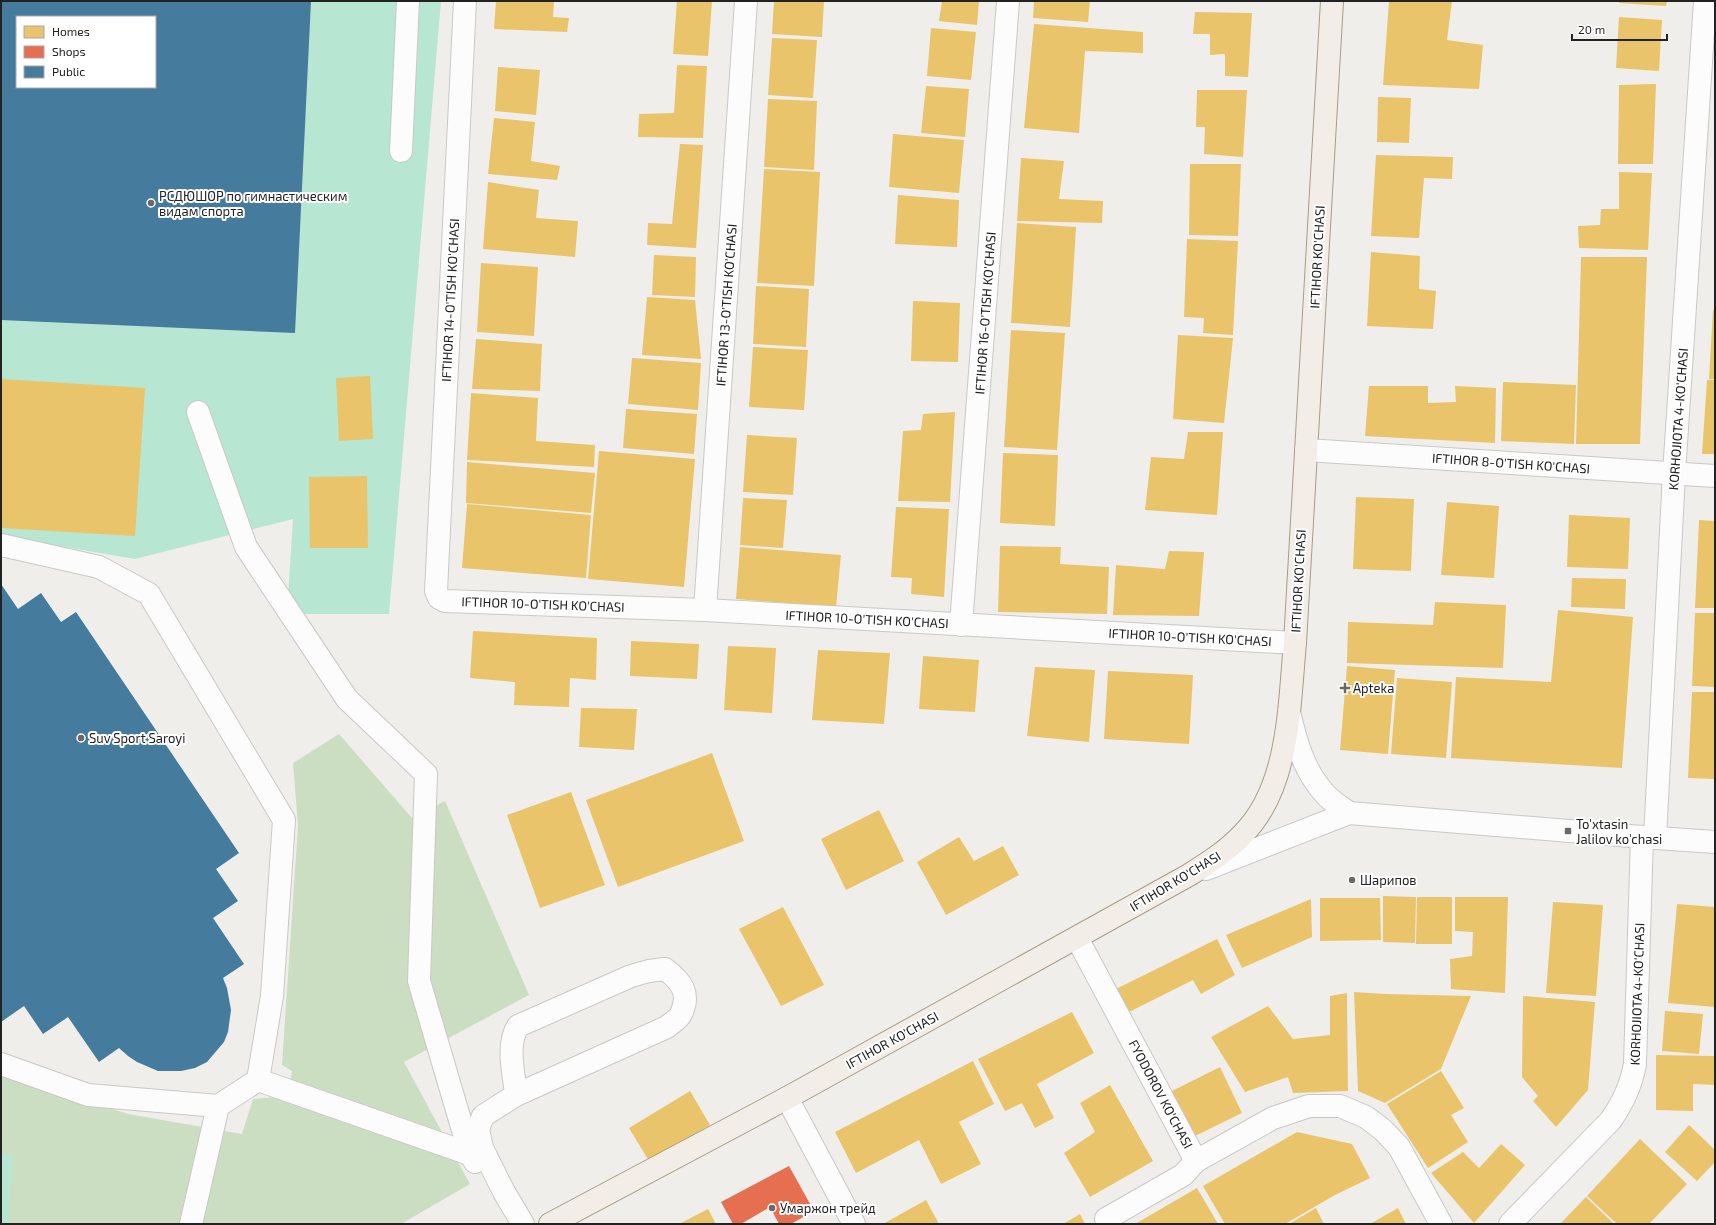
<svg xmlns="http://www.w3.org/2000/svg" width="1716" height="1225" font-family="'Exo 2',sans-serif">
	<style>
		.forest { fill: #cbdec1 }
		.pitch { fill: #b7e6d2; fill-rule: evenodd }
		.homes { fill: #e9c46a }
		.shops { fill: #e76f51 }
		.public { fill: #457b9d; fill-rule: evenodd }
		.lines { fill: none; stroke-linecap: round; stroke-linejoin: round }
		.minor-casing { stroke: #c9c8c7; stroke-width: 24 }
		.major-casing { stroke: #a79c86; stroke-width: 24 }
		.minor { stroke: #fdfcfc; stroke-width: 22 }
		.major { stroke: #f3ede7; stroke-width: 22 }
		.poi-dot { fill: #6a6968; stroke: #fff; stroke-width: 1.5 }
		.labels { text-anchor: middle; stroke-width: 4; stroke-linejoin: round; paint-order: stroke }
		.poi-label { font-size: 13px; fill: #222; stroke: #fff; text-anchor: start }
		.street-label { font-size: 13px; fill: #222; stroke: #fff }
	</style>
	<rect width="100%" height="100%" fill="#f0eeeb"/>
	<polygon class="forest" points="339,734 412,818 445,801 529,995 404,1062 470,1184 401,1224 1,1224 1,1072 128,1114 242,1134 253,1099 288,1096 292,1071 282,1065 298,826 293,763"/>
	<g class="pitch">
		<path d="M1,1h440l-52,613h-102l6,-95 -158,40 -134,-23zM17,17h138v70h-138z"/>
		<polygon points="1,1154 13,1155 8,1224 1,1224"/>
	</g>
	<g class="homes">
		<polygon points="496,1 554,1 553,17 569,18 567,32 494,29"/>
		<polygon points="677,1 712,1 708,56 673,54"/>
		<polygon points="774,1 824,1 822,37 772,34"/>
		<polygon points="942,1 979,1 977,25 939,21"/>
		<polygon points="1034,1 1090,1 1088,22 1033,18"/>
		<polygon points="1389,1 1452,1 1447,40 1483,45 1479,89 1383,85"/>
		<polygon points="1619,1 1667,1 1666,6 1619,3"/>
		<polygon points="1195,12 1252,13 1248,77 1225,76 1225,54 1210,55 1210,34 1193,34"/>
		<polygon points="1619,17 1662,20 1659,71 1616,68"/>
		<polygon points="1034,24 1143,32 1143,53 1085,51 1079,133 1024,128"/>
		<polygon points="931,28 976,32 971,80 927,76"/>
		<polygon points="772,38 817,40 813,98 768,95"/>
		<polygon points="677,65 707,66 703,138 638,137 639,114 674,113"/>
		<polygon points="498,67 540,70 536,115 495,111"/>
		<polygon points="1656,84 1653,164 1618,164 1619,85"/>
		<polygon points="926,86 969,89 965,137 921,133"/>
		<polygon points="1197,90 1247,90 1243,157 1204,154 1205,127 1196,127"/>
		<polygon points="1378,97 1411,98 1409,143 1377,142"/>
		<polygon points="768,99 817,101 814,170 764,167"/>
		<polygon points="494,118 535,122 531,161 560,166 557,180 488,174"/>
		<polygon points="893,134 964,140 959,193 889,187"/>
		<polygon points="680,144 703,145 696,248 647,245 648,223 672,224"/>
		<polygon points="1376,155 1453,157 1452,179 1424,178 1419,238 1371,236"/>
		<polygon points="1021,158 1064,161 1059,199 1103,201 1102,223 1017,221"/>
		<polygon points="1190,164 1241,164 1238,236 1189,235"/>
		<polygon points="764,169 820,172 814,286 757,283"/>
		<polygon points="1619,172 1652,173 1648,250 1579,248 1578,226 1600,225 1601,209 1619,209"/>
		<polygon points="488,182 539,190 536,218 578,221 575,257 483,249"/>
		<polygon points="898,195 959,200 957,247 895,244"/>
		<polygon points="1017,223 1076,227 1070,327 1011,323"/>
		<polygon points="1187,239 1238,241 1233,335 1203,333 1204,318 1184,317"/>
		<polygon points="1371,252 1420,256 1419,289 1436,291 1433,329 1367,326"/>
		<polygon points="654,255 696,257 695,297 652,295"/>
		<polygon points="1581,257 1647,257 1640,444 1576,444"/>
		<polygon points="481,263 538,267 534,336 477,332"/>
		<polygon points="756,286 809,289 806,347 753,344"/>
		<polygon points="647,297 695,300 701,359 642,355"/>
		<polygon points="913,301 960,303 958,362 911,361"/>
		<polygon points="1713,310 1715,310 1715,379 1709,379"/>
		<polygon points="1011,330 1065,333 1057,450 1004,447"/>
		<polygon points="1178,335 1233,338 1224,423 1173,419"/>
		<polygon points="476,339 542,344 540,391 472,389"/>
		<polygon points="753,347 808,350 804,410 749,407"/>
		<polygon points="632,358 701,363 698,410 628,404"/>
		<polygon points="370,376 373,439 339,441 336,378"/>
		<polygon points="1,379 145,388 135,536 1,528"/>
		<polygon points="1707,380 1715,380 1715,454 1702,454"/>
		<polygon points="1503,382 1576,385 1574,444 1501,441"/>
		<polygon points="1369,386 1428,386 1428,403 1456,402 1455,386 1496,388 1495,443 1365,436"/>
		<polygon points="471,393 538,398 536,441 595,445 594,467 467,460"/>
		<polygon points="626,409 697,414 694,454 623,448"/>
		<polygon points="955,412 950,502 898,501 903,431 921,430 923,414"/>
		<polygon points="1188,432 1223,432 1217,515 1145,510 1151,457 1184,459"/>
		<polygon points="747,435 797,438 793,495 743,492"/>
		<polygon points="599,451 695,459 684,587 588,579"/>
		<polygon points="1003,453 1058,455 1055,526 1000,523"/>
		<polygon points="467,462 595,473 591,513 466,503"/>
		<polygon points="367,476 368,548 310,548 309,477"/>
		<polygon points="1356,497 1414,499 1411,571 1353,569"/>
		<polygon points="743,498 787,500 783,548 740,545"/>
		<polygon points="1447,502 1499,506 1494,578 1441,575"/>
		<polygon points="467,504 591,515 586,578 462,568"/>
		<polygon points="896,507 949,509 944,597 911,594 912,578 891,577"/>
		<polygon points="1569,515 1630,518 1628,569 1567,567"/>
		<polygon points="1699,520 1715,521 1715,608 1695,608"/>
		<polygon points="1000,546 1061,547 1060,564 1109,567 1107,614 998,612"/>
		<polygon points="740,547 841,555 836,607 736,599"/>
		<polygon points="1169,551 1204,552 1199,616 1113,615 1116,565 1165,569"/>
		<polygon points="1572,578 1626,579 1625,609 1571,607"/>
		<polygon points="1435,602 1506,605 1503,668 1347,663 1348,622 1433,625"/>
		<polygon points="1558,610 1633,617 1622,768 1451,758 1456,677 1551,682"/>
		<polygon points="1695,613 1715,613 1715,687 1692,686"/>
		<polygon points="473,631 597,638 596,680 570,678 569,707 514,705 515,682 470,678"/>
		<polygon points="631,641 699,644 697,679 630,676"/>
		<polygon points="728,646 776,648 772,713 724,710"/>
		<polygon points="818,650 890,653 884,724 812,720"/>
		<polygon points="923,656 979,660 975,712 919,709"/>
		<polygon points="1347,666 1395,670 1388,754 1340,750"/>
		<polygon points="1035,667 1095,670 1089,742 1027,736"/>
		<polygon points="1108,671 1193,675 1189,744 1104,739"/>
		<polygon points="1397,678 1452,682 1446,758 1391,754"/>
		<polygon points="1692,692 1715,692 1715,779 1688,778"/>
		<polygon points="581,708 637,709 634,750 579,747"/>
		<polygon points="712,753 744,841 618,887 586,800"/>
		<polygon points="571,792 605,885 540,908 507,815"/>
		<polygon points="879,810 904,861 846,890 821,839"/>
		<polygon points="959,837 974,861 1003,846 1019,875 946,915 917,862"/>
		<polygon points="1383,896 1416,897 1415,943 1383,942"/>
		<polygon points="1417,897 1452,897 1452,944 1416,944"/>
		<polygon points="1455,897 1508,897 1505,993 1451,989 1450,959 1472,956 1473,932 1455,931"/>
		<polygon points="1320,898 1380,898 1381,940 1320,941"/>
		<polygon points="1311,899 1312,937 1242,968 1226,935"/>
		<polygon points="1553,902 1603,905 1596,996 1546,993"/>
		<polygon points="1677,904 1715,907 1715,1007 1668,1003"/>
		<polygon points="783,907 824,985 781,1006 739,929"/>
		<polygon points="1217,939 1235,975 1201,994 1193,980 1129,1012 1116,989"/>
		<polygon points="1354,992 1386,994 1471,996 1441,1069 1385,1103 1358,1091"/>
		<polygon points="1347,993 1348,1091 1293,1093 1288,1077 1245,1092 1211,1037 1268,1006 1293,1039 1330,1035 1330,996"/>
		<polygon points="1523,996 1595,1002 1588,1090 1556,1127 1533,1101 1538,1096 1522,1077"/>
		<polygon points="1665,1011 1703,1014 1699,1054 1662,1051"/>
		<polygon points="1072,1012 1094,1053 1037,1084 1054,1118 1035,1128 1022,1103 1005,1111 978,1059"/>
		<polygon points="1656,1055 1715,1056 1715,1085 1693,1084 1693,1111 1656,1110"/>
		<polygon points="973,1061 994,1104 959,1122 981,1164 941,1184 919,1140 856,1173 835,1132"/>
		<polygon points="1220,1067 1242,1113 1193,1137 1170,1092"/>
		<polygon points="1441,1071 1464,1108 1451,1115 1468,1142 1428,1168 1387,1104"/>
		<polygon points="1110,1085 1153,1161 1090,1197 1064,1153 1095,1132 1080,1103"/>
		<polygon points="690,1091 710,1125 649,1161 629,1128"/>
		<polygon points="1689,1125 1715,1150 1715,1162 1697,1181 1665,1152"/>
		<polygon points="1297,1132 1352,1144 1370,1178 1335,1195 1285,1224 1225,1224 1203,1186"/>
		<polygon points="1640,1139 1687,1184 1649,1224 1617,1224 1587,1196"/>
		<polygon points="1501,1144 1525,1165 1474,1223 1431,1173 1463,1152 1479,1168"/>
		<polygon points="1197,1188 1218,1224 1135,1224"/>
		<polygon points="1586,1197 1614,1224 1563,1224 1561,1223"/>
		<polygon points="926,1200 939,1224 883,1224"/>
		<polygon points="1316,1208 1324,1224 1289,1224"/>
		<polygon points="1398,1208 1406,1224 1370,1224"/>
		<polygon points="708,1209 716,1224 679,1224"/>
		<polygon points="1080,1214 1085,1224 1063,1224"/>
	</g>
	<polygon class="shops" points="789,1166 814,1211 791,1224 779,1224 770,1207 741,1224 733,1224 721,1202"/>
	<g class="public">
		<path d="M1,1h310l-16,332 -294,-13zM17,17h138v70h-138z"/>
		<polygon points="1,584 18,609 41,593 61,622 76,612 239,853 216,869 238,901 213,918 244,964 223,978 227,988 231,1010 228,1032 224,1042 207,1062 195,1068 181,1071 158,1071 137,1062 128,1056 119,1048 99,1062 68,1017 43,1034 24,1006 1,1022"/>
	</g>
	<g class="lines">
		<defs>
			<g id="minor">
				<polyline points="465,1 436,591 439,598 445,601 705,610 1295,643"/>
				<polyline points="401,151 408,1"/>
				<polyline points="198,412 246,547 347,699 426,774 419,981 470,1154"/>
				<polyline points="1306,450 1715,476"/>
				<polyline points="1,545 99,567 149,594 284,820 272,996 258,1080"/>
				<polyline points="705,610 746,1"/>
				<polyline points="961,625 1008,1"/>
				<path d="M1289,712c7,30 15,59 36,82 6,7 16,13 24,19"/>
				<polyline points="1655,838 1674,474 1705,1"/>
				<polyline points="1206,869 1349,813 1642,837 1715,842"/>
				<polyline points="1077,938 1196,1161 1273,1118 1309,1106 1340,1106 1366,1117 1383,1130 1399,1147 1441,1224"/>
				<polyline points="1,1064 88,1095 218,1106"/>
				<path d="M516,1095c-2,-22 -10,-50 2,-69l113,-50 18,-5 16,-2c16,12 26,24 16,45 -2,5 -10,9 -14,13l-151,68 -33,21 -5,13 4,19 22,44 19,32"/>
				<polyline points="787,1098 854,1224"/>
				<polyline points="1106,1219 1183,1175 1196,1161"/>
				<polyline points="191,1224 218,1106 258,1080 470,1154 475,1162"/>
				<path d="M1510,1224l101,-104c12,-18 20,-34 24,-56l7,-227"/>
			</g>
			<path id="major" d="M550,1224l237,-126 402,-223c19,-12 38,-24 53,-40 48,-47 47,-130 53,-192l37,-642"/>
		</defs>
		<use href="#minor" class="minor-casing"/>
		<use href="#major" class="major-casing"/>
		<use href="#minor" class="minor"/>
		<use href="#major" class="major"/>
	</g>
	<g class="poi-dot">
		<circle cx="151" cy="203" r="4"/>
		<path d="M1343 682h4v4h4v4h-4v4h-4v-4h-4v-4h4z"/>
		<circle cx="81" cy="738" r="4"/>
		<rect x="1564" y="827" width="8" height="8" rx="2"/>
		<circle cx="1352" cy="880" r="4"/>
		<circle cx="772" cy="1208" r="4"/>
	</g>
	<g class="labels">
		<g class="poi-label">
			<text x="159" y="201">РСДЮШОР по гимнастическим<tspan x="159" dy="15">видам спорта</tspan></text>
			<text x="1353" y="693">Apteka</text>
			<text x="89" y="743">Suv Sport Saroyi</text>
			<text x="1576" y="829">To'xtasin<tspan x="1576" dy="15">Jalilov ko'chasi</tspan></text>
			<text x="1360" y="885">Шарипов</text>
			<text x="780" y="1213">Умаржон трейд</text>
		</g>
		<g class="street-label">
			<text transform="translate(1317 257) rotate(-87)" y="5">IFTIHOR KO'CHASI</text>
			<text transform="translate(450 300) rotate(-87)" y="5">IFTIHOR 14-O'TISH KO'CHASI</text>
			<text transform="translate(726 305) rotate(-86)" y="5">IFTIHOR 13-O'TISH KO'CHASI</text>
			<text transform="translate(985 313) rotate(-86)" y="5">IFTIHOR 16-O'TISH KO'CHASI</text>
			<text transform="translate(1678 419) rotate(-86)" y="5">KORHOJIOTA 4-KO'CHASI</text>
			<text transform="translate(1511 463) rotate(4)" y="5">IFTIHOR 8-O'TISH KO'CHASI</text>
			<text transform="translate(1298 581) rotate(-87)" y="5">IFTIHOR KO'CHASI</text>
			<text transform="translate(543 604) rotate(2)" y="5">IFTIHOR 10-O'TISH KO'CHASI</text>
			<text transform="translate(867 619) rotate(3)" y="5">IFTIHOR 10-O'TISH KO'CHASI</text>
			<text transform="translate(1190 637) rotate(3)" y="5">IFTIHOR 10-O'TISH KO'CHASI</text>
			<text transform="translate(1175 881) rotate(-31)" y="5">IFTIHOR KO'CHASI</text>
			<text transform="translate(1637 994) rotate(-88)" y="5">KORHOJIOTA 4-KO'CHASI</text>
			<text transform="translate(892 1040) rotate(-29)" y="5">IFTIHOR KO'CHASI</text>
			<text transform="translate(1161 1094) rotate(62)" y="5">FYODOROV KO'CHASI</text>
		</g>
	</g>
	<rect width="1716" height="1225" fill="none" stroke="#222222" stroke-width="4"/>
	<rect x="16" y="16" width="140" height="72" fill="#ffffff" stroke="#a7a7a7"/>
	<rect x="24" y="26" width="20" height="12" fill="#e9c46a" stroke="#a7a7a7"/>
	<text x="52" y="36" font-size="12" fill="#222222">Homes</text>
	<rect x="24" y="46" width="20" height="12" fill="#e76f51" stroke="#a7a7a7"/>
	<text x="52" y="56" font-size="12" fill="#222222">Shops</text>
	<rect x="24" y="66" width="20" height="12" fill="#457b9d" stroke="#a7a7a7"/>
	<text x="52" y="76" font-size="12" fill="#222222">Public</text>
	<path d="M1572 34v6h95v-6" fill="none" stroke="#222222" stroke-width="2"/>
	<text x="1578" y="34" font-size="12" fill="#222222" stroke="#ffffff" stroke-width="3" paint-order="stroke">20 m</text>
</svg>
